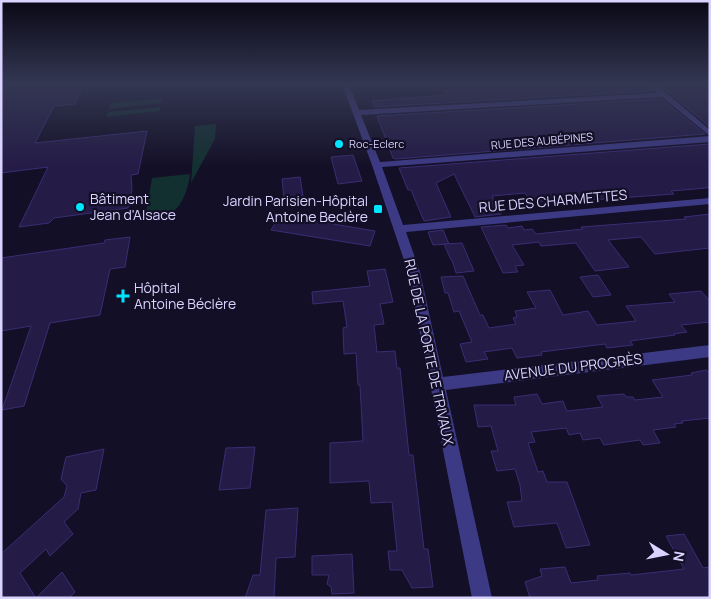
<svg xmlns="http://www.w3.org/2000/svg" width="711" height="599" font-family="Manrope,sans-serif">
	<style>
		.green { fill: #12302f }
		.building { fill: #241b47; stroke: #3b2d73 }
		.lines { fill: none; stroke-linecap: round; stroke-linejoin: round }
		.street { fill: #3d3a85; fill-rule: evenodd }
		.poi-dot { fill: #00e5ff; stroke: #130f26; stroke-width: 2 }
		.labels { text-anchor: middle; stroke-width: 4.5; stroke-linejoin: round; paint-order: stroke }
		.far-street-label { font-size: 11px; fill: #d9d4ff; stroke: #130f26 }
		.far-poi-label { font-size: 11px; fill: #d9d4ff; stroke: #130f26; text-anchor: start }
		.poi-label { font-size: 14px; fill: #d9d4ff; stroke: #130f26; text-anchor: start }
		.street-label { font-size: 14px; fill: #d9d4ff; stroke: #130f26 }
	</style>
	<rect width="100%" height="100%" fill="#130f26"/>
	<g class="green">
		<polygon points="162,99 161,103 109,109 110,103"/>
		<polygon points="160,107 160,111 106,117 108,112"/>
		<polygon points="216,124 215,139 191,183 195,126"/>
		<path d="M190,174c-1,12 -8,35 -21,40 -7,4 -16,3 -24,4l7,-40z"/>
	</g>
	<g class="building">
		<polygon points="1,84 66,84 64,88 83,86 75,104 54,106 35,143 147,131 138,174 131,175 132,190 128,208 54,218 49,223 19,227 48,167 1,173"/>
		<polygon points="449,84 537,84 537,88 549,87 551,89 599,86 597,84 646,84 653,91 374,107 372,101 447,95 445,91 453,91"/>
		<polygon points="659,84 710,84 710,127"/>
		<polygon points="661,99 705,134 396,159 393,158 377,116"/>
		<polygon points="710,144 710,187 706,188 671,191 674,194 578,201 577,199 531,202 525,193 492,196 501,214 475,217 454,174 436,183 451,217 424,221 411,190 408,190 399,168"/>
		<polygon points="353,155 362,181 338,184 331,157"/>
		<polygon points="300,177 303,196 284,198 282,179"/>
		<polygon points="710,214 710,248 655,254 641,237 608,240 629,267 595,271 576,243 541,246 539,242 512,245 524,265 515,266 518,272 503,273 481,227 506,225 508,228 522,226 524,230 532,229 536,234 583,229 581,227 686,219 684,217"/>
		<polygon points="280,215 375,231 370,246 271,230"/>
		<polygon points="443,230 449,244 433,245 428,232"/>
		<polygon points="130,237 125,267 110,269 100,315 50,323 24,406 2,410 31,326 1,331 1,258 104,243 105,240"/>
		<polygon points="462,243 474,271 456,273 452,260 451,260 444,244"/>
		<polygon points="385,269 393,302 380,304 384,324 374,325 377,352 395,351 397,368 400,368 409,455 413,455 424,549 428,549 433,587 412,588 402,570 390,570 388,551 397,551 392,502 371,503 369,481 330,483 330,443 363,441 360,385 358,385 356,353 344,354 343,328 347,327 343,301 313,304 312,292 370,286 367,271"/>
		<polygon points="598,275 611,295 593,297 580,277"/>
		<polygon points="463,276 480,315 483,315 489,328 516,324 513,318 517,317 515,311 536,308 527,292 550,290 563,315 588,311 597,325 636,321 626,306 675,302 669,294 701,291 710,301 710,322 681,325 687,332 674,334 675,335 630,341 633,345 607,348 605,344 541,352 542,355 517,358 512,348 484,352 488,359 466,362 460,344 472,342 459,311 454,312 448,293 445,293 441,277"/>
		<polygon points="706,370 710,373 710,418 682,421 683,423 674,424 676,427 653,430 660,443 643,445 640,440 604,445 600,438 583,440 580,433 569,435 566,428 531,432 535,442 528,443 538,472 543,471 547,482 567,482 590,545 566,548 557,523 514,527 507,502 522,501 520,485 515,469 497,471 491,451 498,451 491,426 478,427 474,405 516,405 514,397 537,394 542,404 563,401 567,411 603,407 597,396 624,394 626,397 633,397 635,400 663,397 652,380 692,375 691,373"/>
		<polygon points="255,447 250,488 219,490 226,448"/>
		<polygon points="104,449 96,490 81,493 78,509 64,522 73,534 50,556 46,549 20,573 36,598 1,598 1,554 64,497 67,486 61,479 66,457"/>
		<polygon points="298,508 295,557 276,558 274,598 245,598 253,575 260,575 266,510"/>
		<polygon points="684,534 703,568 710,567 710,598 530,598 525,582 542,576 540,569 565,567 571,583 598,580 597,576 630,573 631,575 684,569 666,536"/>
		<polygon points="352,554 354,593 332,594 331,587 327,584 329,575 312,575 312,556"/>
		<polygon points="62,572 75,592 69,598 36,598"/>
	</g>
	<g class="lines">
		<polygon class="street" points="342,84 349,84 359,110 657,93 648,84 656,84 710,130 710,136 662,97 361,115 380,162 710,136 710,142 382,167 403,225 710,198 710,204 406,232 420,272 443,377 710,345 710,357 446,390 492,598 472,598 408,272 372,165"/>
	</g>
	<linearGradient id="sky" x2="0" y2="1"><stop stop-color="#0a0815"/><stop offset="0.5" stop-color="#333752"/><stop offset="1" stop-color="#333752" stop-opacity="0"/></linearGradient>
	<rect width="711" height="168" fill="url(#sky)"/>
	<g class="poi-dot">
		<circle cx="339" cy="144" r="5"/>
		<circle cx="80" cy="207" r="5"/>
		<rect x="373" y="204" width="10" height="10" rx="2.5"/>
		<path d="M120.5 288.5h5v5h5v5h-5v5h-5v-5h-5v-5h5z"/>
	</g>
	<g class="labels">
		<g class="far-street-label">
			<text transform="translate(542 141) rotate(-5)" y="4">RUE DES AUBÉPINES</text>
		</g>
		<g class="far-poi-label">
			<text x="349" y="148">Roc-Eclerc</text>
		</g>
		<g class="poi-label">
			<text x="90" y="204">Bâtiment<tspan x="90" dy="16">Jean d'Alsace</tspan></text>
			<text x="368" y="206" text-anchor="end">Jardin Parisien-Hôpital<tspan x="368" dy="16">Antoine Beclère</tspan></text>
			<text x="134" y="293">Hôpital<tspan x="134" dy="16">Antoine Béclère</tspan></text>
		</g>
		<g class="street-label">
			<text transform="translate(553 201) rotate(-5)" y="5">RUE DES CHARMETTES</text>
			<text transform="translate(429 352) rotate(78)" y="5">RUE DE LA PORTE DE TRIVAUX</text>
			<text transform="translate(573 367) rotate(-7)" y="5">AVENUE DU PROGRÈS</text>
		</g>
	</g>
	<rect width="711" height="599" fill="none" stroke="#d9d4ff" stroke-width="5"/>
	<g transform="translate(666 554) rotate(100)" stroke="#130f26" stroke-width="4" paint-order="stroke">
	<path d="M0-4L9 19L0 12L-9 19Z" fill="#d9d4ff"/>
	<text y="-8" font-size="14" font-weight="bold" text-anchor="middle" fill="#d9d4ff">N</text>
	</g>
</svg>
